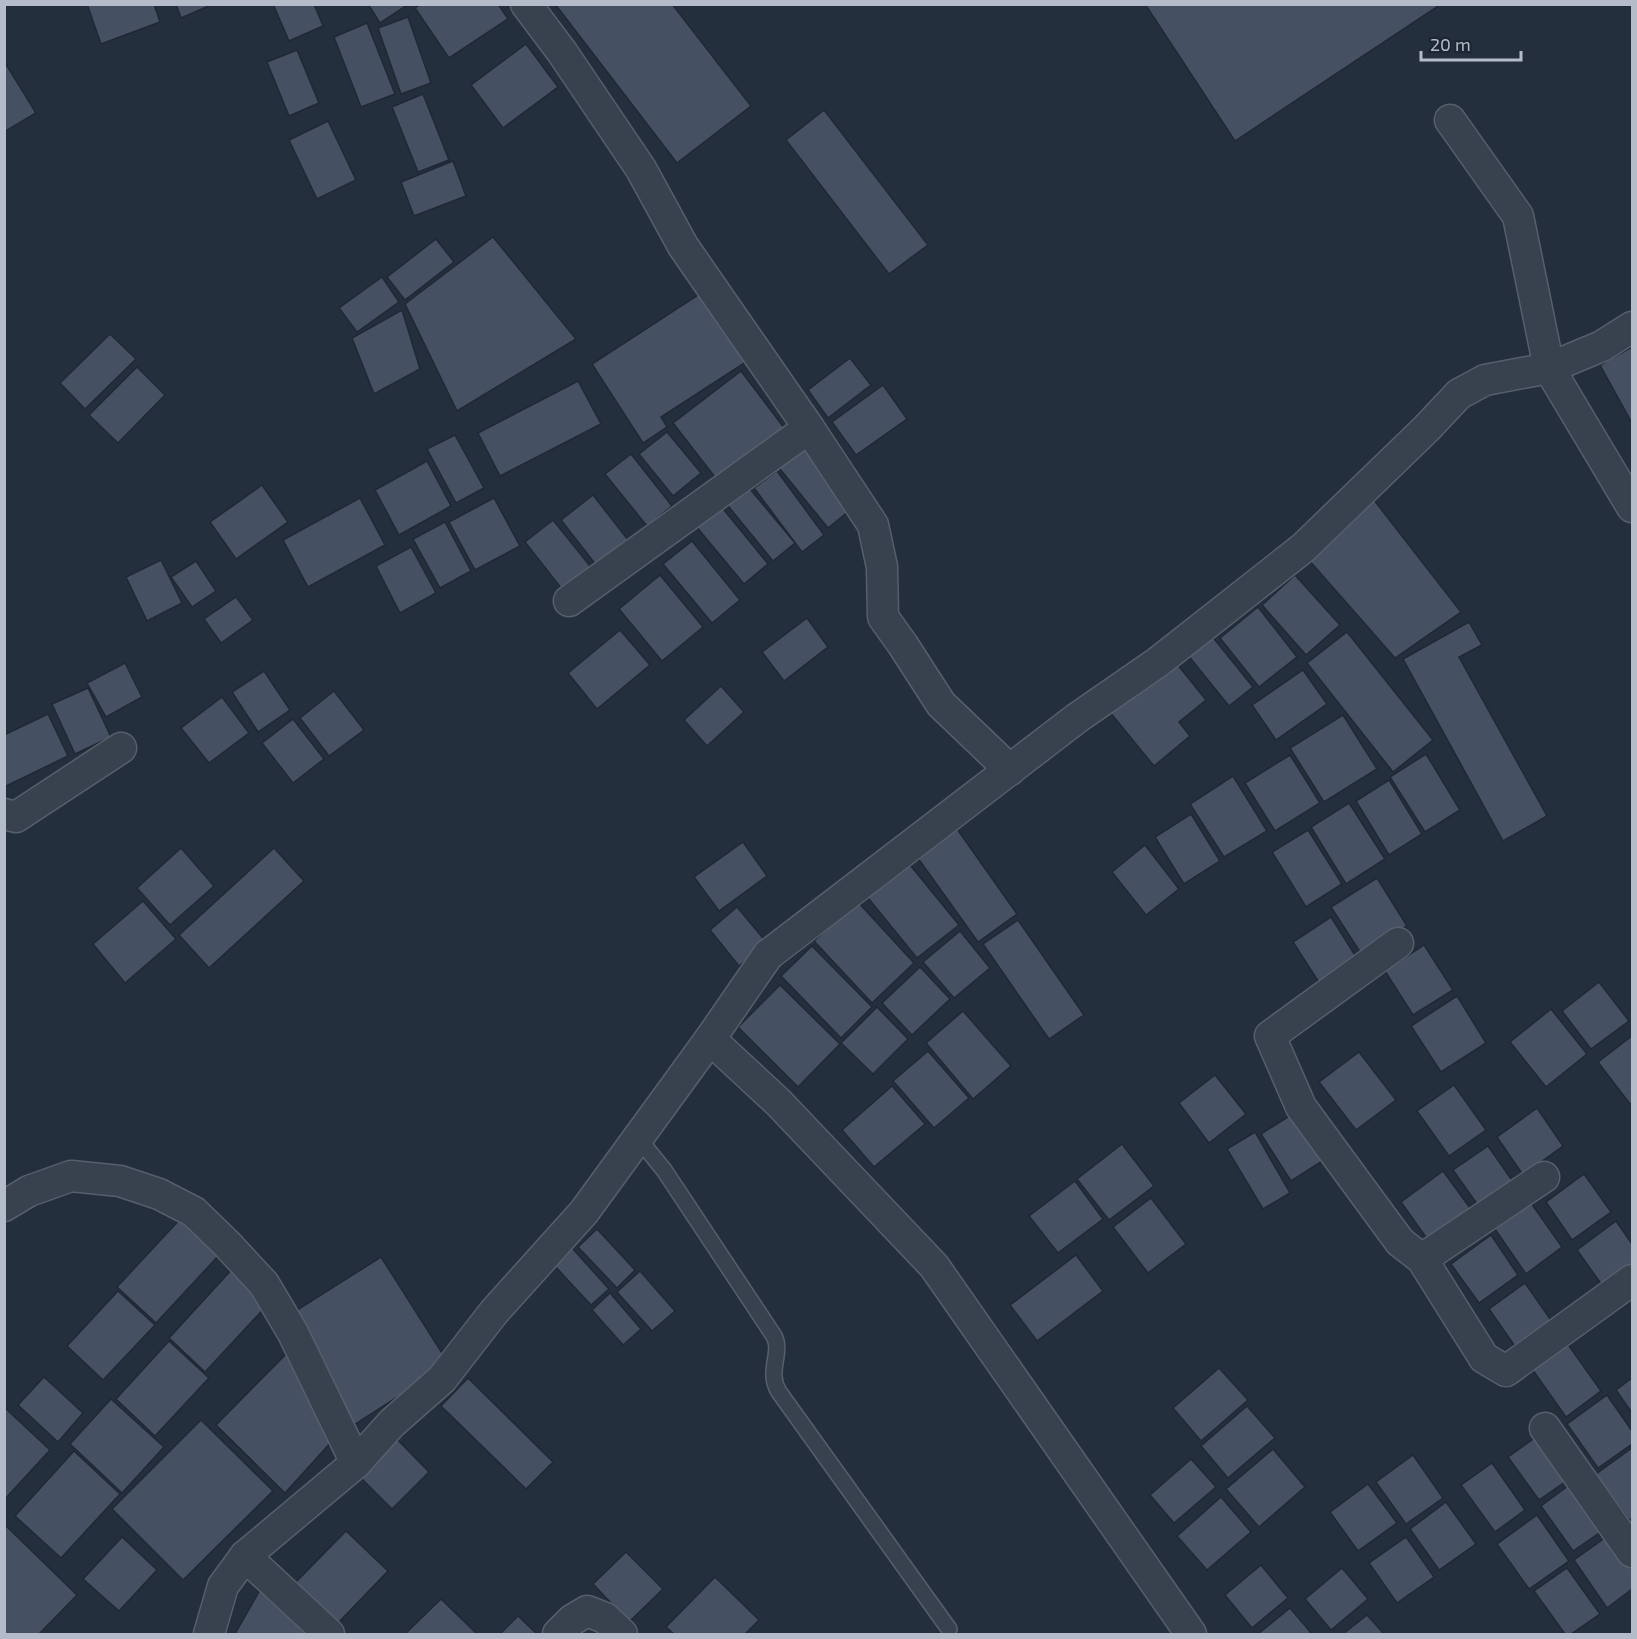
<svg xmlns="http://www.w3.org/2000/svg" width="1637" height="1639" font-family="'Exo 2',sans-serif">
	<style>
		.building { fill: #455162; stroke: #1f2835; stroke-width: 1.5 }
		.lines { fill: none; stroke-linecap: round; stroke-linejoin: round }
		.lane-casing { stroke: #565f6c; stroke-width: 18 }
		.street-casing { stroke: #565f6c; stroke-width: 33 }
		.lane { stroke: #38414e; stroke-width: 15 }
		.street { stroke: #38414e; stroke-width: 30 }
	</style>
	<rect width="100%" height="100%" fill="#242f3e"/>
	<g class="building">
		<polygon points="87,4 154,4 160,22 101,44"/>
		<polygon points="176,4 211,4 211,5 181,18"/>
		<polygon points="273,4 314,4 323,26 289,41"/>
		<polygon points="368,4 409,4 380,23"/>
		<polygon points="421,4 498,4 508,19 449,58 415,8"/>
		<polygon points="555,4 672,4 751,106 677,163"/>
		<polygon points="1145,4 1441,4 1235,141"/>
		<polygon points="408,17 431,83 401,94 378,28"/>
		<polygon points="367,23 395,94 361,107 334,37"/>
		<polygon points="526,44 558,87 503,128 471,85"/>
		<polygon points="297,50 319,103 289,116 267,62"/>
		<polygon points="4,61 36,113 4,132"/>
		<polygon points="423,94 449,160 418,172 392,107"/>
		<polygon points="824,110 928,245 889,274 786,140"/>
		<polygon points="328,121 356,180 317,199 289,140"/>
		<polygon points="453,161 466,196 414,216 401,182"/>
		<polygon points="493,237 576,339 457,411 405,304"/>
		<polygon points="436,239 454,262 405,300 387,277"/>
		<polygon points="382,277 399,302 357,332 339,308"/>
		<polygon points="701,293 746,362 661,417 667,427 643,443 592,364"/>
		<polygon points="402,310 420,369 374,394 352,338"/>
		<polygon points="110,334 136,359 85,409 60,383"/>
		<polygon points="1632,347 1632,423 1600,365"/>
		<polygon points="850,358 871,385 828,418 808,390"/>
		<polygon points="137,367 165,395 118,443 89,415"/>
		<polygon points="741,371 785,429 718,481 673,423"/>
		<polygon points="578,381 601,424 500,476 478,433"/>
		<polygon points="883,385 907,419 856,455 832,422"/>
		<polygon points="667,432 701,473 673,496 639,454"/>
		<polygon points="455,435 484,488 456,503 427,449"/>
		<polygon points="802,443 854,507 828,528 776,464"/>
		<polygon points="631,454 672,506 647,526 605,474"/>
		<polygon points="427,461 451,506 399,535 375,490"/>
		<polygon points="777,471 824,535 802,552 754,488"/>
		<polygon points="745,483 795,543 773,561 724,501"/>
		<polygon points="262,485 288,522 236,559 210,522"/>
		<polygon points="593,495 632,545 600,570 561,520"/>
		<polygon points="1370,495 1461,612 1395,658 1308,559"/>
		<polygon points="360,498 385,545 308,587 283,540"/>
		<polygon points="494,498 520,546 475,570 449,522"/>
		<polygon points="720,505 768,564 744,584 695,525"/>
		<polygon points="553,520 594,571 565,593 525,542"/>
		<polygon points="445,522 471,571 440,588 413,539"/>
		<polygon points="692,541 740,600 712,623 663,564"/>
		<polygon points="411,547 436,593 400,613 376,566"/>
		<polygon points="161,560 182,603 147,621 126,577"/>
		<polygon points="196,561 216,591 192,607 171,577"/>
		<polygon points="660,575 703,627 662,661 619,609"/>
		<polygon points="1295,575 1340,625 1306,655 1262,605"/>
		<polygon points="236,597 253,620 221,643 204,619"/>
		<polygon points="1258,607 1297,657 1259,687 1220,638"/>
		<polygon points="807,618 828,647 784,681 762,652"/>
		<polygon points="1469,622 1482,645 1459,657 1547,816 1503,841 1403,659"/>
		<polygon points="620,630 650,665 597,709 568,673"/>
		<polygon points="1347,632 1433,740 1393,772 1307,663"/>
		<polygon points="1211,635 1253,687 1229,706 1187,654"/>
		<polygon points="1173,659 1206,700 1179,722 1190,736 1154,766 1109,711"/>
		<polygon points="125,663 142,697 106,717 87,683"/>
		<polygon points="1303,670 1327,704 1276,740 1252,705"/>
		<polygon points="264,671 290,710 258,732 232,692"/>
		<polygon points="721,686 744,712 707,746 684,720"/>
		<polygon points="88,688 111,737 75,754 52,704"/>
		<polygon points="334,691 364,730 329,756 300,718"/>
		<polygon points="222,697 249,733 209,763 181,728"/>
		<polygon points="48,714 68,756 4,787 4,735"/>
		<polygon points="1343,715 1377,769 1324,802 1290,748"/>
		<polygon points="293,719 324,759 293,783 262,743"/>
		<polygon points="1426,754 1460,810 1425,832 1390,777"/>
		<polygon points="1290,755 1320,803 1275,831 1245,783"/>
		<polygon points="1233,776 1267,831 1224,857 1190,804"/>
		<polygon points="1389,780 1422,834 1389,855 1356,801"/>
		<polygon points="1349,803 1385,859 1346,884 1311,827"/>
		<polygon points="1191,814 1220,861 1184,884 1155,837"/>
		<polygon points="955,826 1017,914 978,942 915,854"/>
		<polygon points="1308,830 1342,884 1306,907 1272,852"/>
		<polygon points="743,842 767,876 719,911 694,877"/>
		<polygon points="1145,845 1179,889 1146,915 1112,872"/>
		<polygon points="181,848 214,886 170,925 137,888"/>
		<polygon points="274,848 304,881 209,968 179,935"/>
		<polygon points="906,860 959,925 917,958 864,893"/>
		<polygon points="1377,878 1407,926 1362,955 1331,907"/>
		<polygon points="143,901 176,939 125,983 93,944"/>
		<polygon points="857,901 914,963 872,1003 814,941"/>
		<polygon points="737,907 767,943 739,966 710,930"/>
		<polygon points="1331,917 1358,960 1320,984 1293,942"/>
		<polygon points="1018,920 1084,1015 1049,1039 983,944"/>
		<polygon points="960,931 990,968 954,998 923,962"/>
		<polygon points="1424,945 1453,990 1413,1015 1385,971"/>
		<polygon points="812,946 872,1007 841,1038 781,976"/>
		<polygon points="920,967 950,999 912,1035 882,1003"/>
		<polygon points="1599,982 1629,1021 1591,1049 1562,1011"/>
		<polygon points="780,985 840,1044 798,1087 738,1027"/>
		<polygon points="1457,996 1486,1043 1441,1072 1411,1026"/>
		<polygon points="877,1007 908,1039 873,1074 841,1043"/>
		<polygon points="1551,1009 1587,1054 1546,1087 1510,1042"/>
		<polygon points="963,1011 1011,1066 973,1099 926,1043"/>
		<polygon points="1632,1036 1632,1103 1630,1104 1598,1062"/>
		<polygon points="928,1051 969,1098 934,1128 893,1081"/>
		<polygon points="1359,1052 1396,1100 1356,1130 1319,1082"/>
		<polygon points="1215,1075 1246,1114 1209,1143 1179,1103"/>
		<polygon points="1454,1085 1486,1130 1449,1156 1417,1111"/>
		<polygon points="892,1086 925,1124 874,1167 842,1130"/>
		<polygon points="1537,1108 1563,1146 1523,1175 1497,1137"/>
		<polygon points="1297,1111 1327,1158 1291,1181 1261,1134"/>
		<polygon points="1255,1132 1290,1193 1263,1209 1227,1149"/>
		<polygon points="1122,1144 1154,1186 1109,1220 1077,1179"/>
		<polygon points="1488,1146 1516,1186 1482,1211 1453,1170"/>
		<polygon points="1443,1171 1473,1212 1430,1243 1401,1202"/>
		<polygon points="1584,1174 1611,1212 1572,1240 1546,1202"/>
		<polygon points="1075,1181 1103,1219 1058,1253 1029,1216"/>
		<polygon points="1151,1198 1186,1244 1148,1273 1113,1227"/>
		<polygon points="1531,1203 1562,1247 1526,1274 1495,1229"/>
		<polygon points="182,1217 221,1253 156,1323 117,1287"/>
		<polygon points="1616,1221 1632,1244 1632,1273 1607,1292 1577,1250"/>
		<polygon points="597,1229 635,1270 617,1288 578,1247"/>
		<polygon points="1491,1235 1518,1275 1479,1303 1451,1264"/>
		<polygon points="572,1248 609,1289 591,1305 553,1264"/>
		<polygon points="1076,1255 1103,1291 1037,1341 1010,1305"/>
		<polygon points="381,1257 449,1364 354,1425 286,1317"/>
		<polygon points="235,1266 272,1300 205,1372 169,1338"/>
		<polygon points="640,1271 675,1311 652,1331 617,1292"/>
		<polygon points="1525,1283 1555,1326 1519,1352 1489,1309"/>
		<polygon points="118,1291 155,1325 103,1380 67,1346"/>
		<polygon points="610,1293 641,1329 623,1345 592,1310"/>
		<polygon points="169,1341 209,1378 155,1436 116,1399"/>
		<polygon points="1567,1343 1601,1391 1566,1417 1532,1369"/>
		<polygon points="290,1350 333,1440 285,1493 216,1425"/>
		<polygon points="1219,1368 1248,1400 1201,1441 1173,1408"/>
		<polygon points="44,1377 83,1413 58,1442 18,1405"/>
		<polygon points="468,1378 553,1462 526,1489 441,1406"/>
		<polygon points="1632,1378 1632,1413 1616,1390"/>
		<polygon points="1607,1395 1632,1431 1632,1444 1598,1468 1567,1424"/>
		<polygon points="111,1399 164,1447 122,1493 70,1444"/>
		<polygon points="1247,1406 1275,1438 1228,1478 1201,1446"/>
		<polygon points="4,1407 50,1450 4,1500"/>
		<polygon points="201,1420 273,1491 183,1580 112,1509"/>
		<polygon points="390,1432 429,1472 392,1509 353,1470"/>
		<polygon points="1540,1434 1572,1477 1539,1500 1508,1457"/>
		<polygon points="1632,1448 1632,1518 1629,1520 1596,1474"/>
		<polygon points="1273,1449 1305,1487 1259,1527 1226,1489"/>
		<polygon points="74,1451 120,1494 61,1558 15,1516"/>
		<polygon points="1413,1455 1443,1498 1406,1524 1376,1482"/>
		<polygon points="1191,1459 1216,1487 1174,1523 1150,1495"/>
		<polygon points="1492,1463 1525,1510 1495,1532 1461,1485"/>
		<polygon points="1572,1483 1605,1529 1573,1551 1541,1506"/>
		<polygon points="1368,1484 1397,1523 1358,1551 1330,1512"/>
		<polygon points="1221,1497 1251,1532 1207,1570 1177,1536"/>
		<polygon points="1446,1502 1476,1544 1439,1570 1410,1529"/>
		<polygon points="1537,1515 1569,1561 1529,1589 1497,1544"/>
		<polygon points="4,1524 77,1595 39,1634 4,1634"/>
		<polygon points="346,1531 388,1571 336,1625 294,1584"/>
		<polygon points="1609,1535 1632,1569 1632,1589 1607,1608 1574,1560"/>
		<polygon points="122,1537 157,1570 119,1611 83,1579"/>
		<polygon points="1406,1537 1434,1577 1397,1603 1369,1563"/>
		<polygon points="626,1552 663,1589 629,1622 593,1584"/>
		<polygon points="1261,1565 1288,1598 1252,1628 1225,1595"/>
		<polygon points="1342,1568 1368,1599 1331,1630 1305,1599"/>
		<polygon points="1567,1568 1600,1614 1571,1634 1565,1634 1534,1591"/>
		<polygon points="715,1577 759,1620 745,1634 674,1634 666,1627"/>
		<polygon points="260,1590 306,1634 235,1634"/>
		<polygon points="441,1599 477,1634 405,1634"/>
		<polygon points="1290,1608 1312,1634 1258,1634"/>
		<polygon points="1367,1615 1384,1634 1343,1634"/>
		<polygon points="518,1616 537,1634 500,1634"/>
	</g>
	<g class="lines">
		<defs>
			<path id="lane" d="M638,1138l26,32 110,166c9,17 -8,35 5,56l170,237"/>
			<g id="street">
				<polyline points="526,4 562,52 641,169 683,246 809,428 873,525 882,567 883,617 903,645 941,704 1010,770"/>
				<polyline points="1450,120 1518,216 1549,368 1632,507"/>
				<polyline points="569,601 809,428"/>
				<polyline points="4,814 16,817 121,748"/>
				<polyline points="1398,943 1270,1036 1301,1107 1400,1242 1422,1259 1484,1358 1506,1371 1632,1280"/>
				<polyline points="710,1039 778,1102 934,1266 1191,1634"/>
				<polyline points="4,1206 29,1191 71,1176 120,1181 159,1194 194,1212 226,1243 264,1284 293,1333 356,1463"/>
				<polyline points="1422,1259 1544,1177"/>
				<polyline points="1545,1428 1632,1552"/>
				<polyline points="245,1556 329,1634"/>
				<polyline points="209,1634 223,1586 245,1556 356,1463 392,1423 442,1379 494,1312 584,1212 710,1039 768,955 1077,718 1158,662 1303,548 1426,429 1459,394 1485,380 1549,368 1602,346 1632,327"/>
				<polyline points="558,1634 572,1620 587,1611 605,1618 622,1634"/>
			</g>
		</defs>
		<use href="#lane" class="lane-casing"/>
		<use href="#street" class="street-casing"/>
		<use href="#lane" class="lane"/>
		<use href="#street" class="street"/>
	</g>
	<rect width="1637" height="1639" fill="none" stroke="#b4bcc9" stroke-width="12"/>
	<path d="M1421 51v9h100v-9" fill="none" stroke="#b4bcc9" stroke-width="3"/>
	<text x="1430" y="51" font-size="18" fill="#b4bcc9" stroke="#1d2633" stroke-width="4.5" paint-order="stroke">20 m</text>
</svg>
